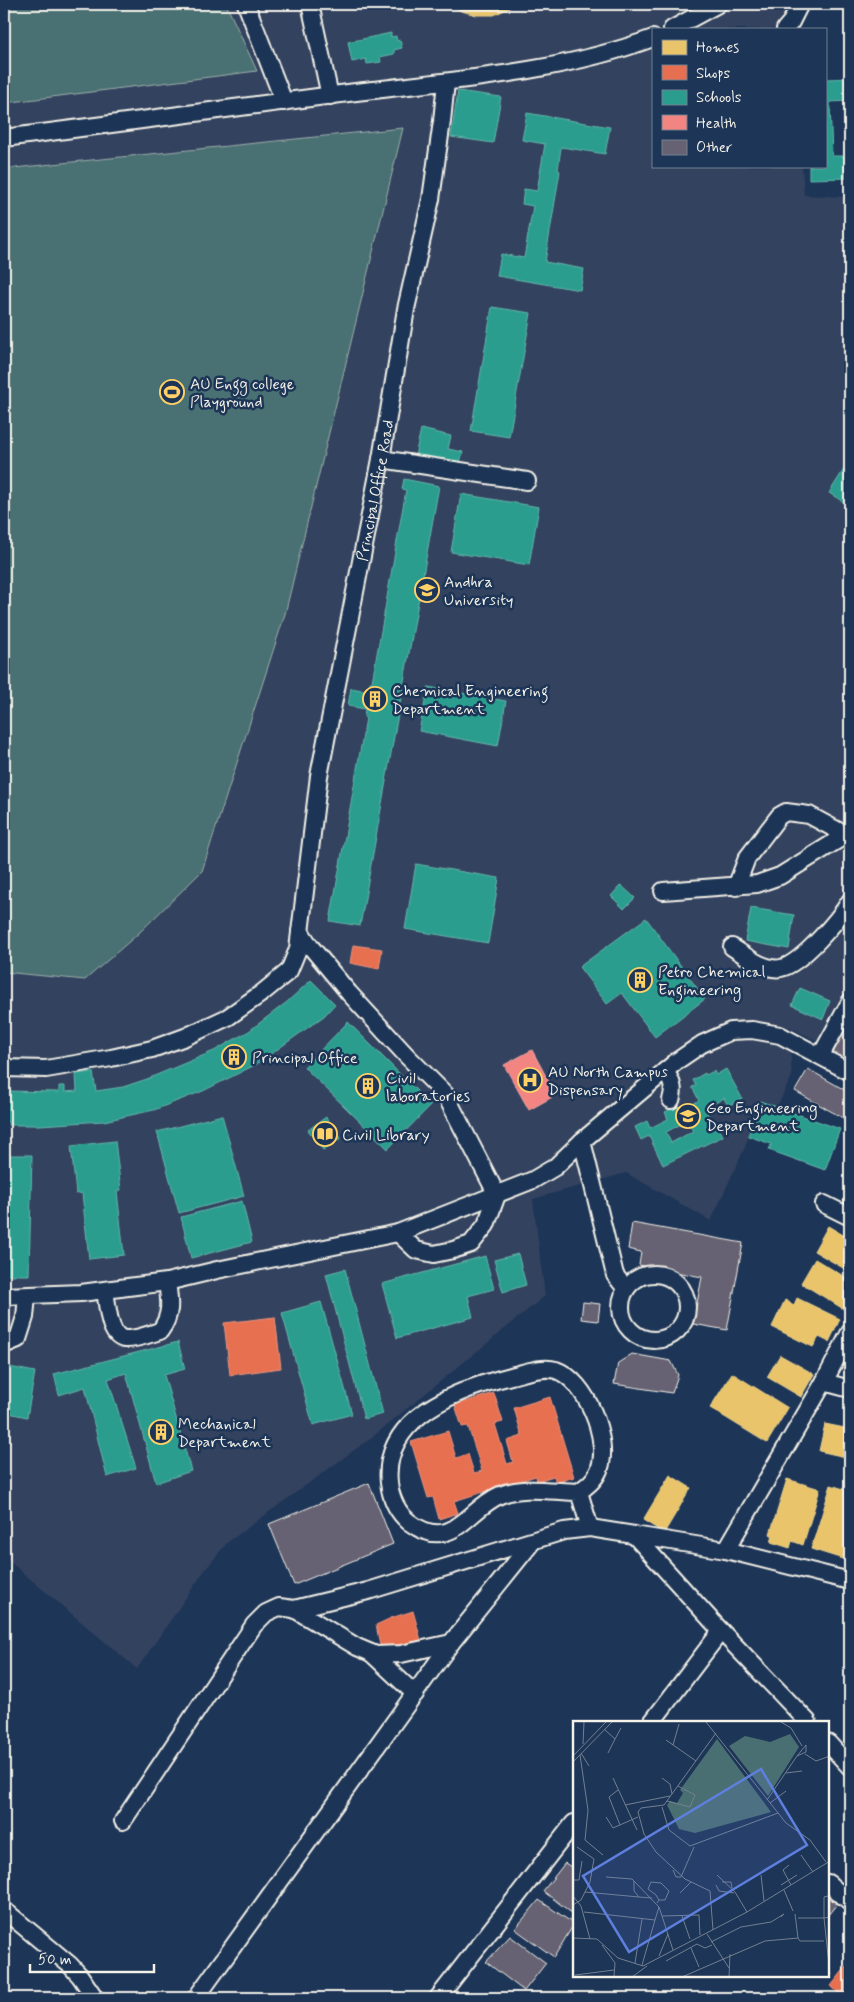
<svg xmlns="http://www.w3.org/2000/svg" width="854" height="2002" font-family="Mynerve,sans-serif">
	<style>
		.built { fill: #33425f }
		.green { fill: #4a6f72; stroke: #9fb0ad }
		.homes { fill: #e9c46a; stroke: #ecd290 }
		.shops { fill: #e76f51; stroke: #eb967e }
		.schools { fill: #2a9d8f; stroke: #67b6aa; fill-rule: evenodd }
		.health { fill: #f28482; stroke: #f3a5a1 }
		.building { fill: #666273; stroke: #f4f1e8 }
		.lines { fill: none; stroke-linecap: round; stroke-linejoin: round }
		.minor-casing { stroke: #f4f1e8; stroke-width: 20 }
		.minor { stroke: #1d3557; stroke-width: 16 }
		.labels { text-anchor: middle; stroke-width: 5; stroke-linejoin: round; paint-order: stroke }
		.poi-label { font-size: 16px; fill: #f4f1e8; stroke: #1d3557; text-anchor: start }
		.street-label { font-size: 16px; fill: #f4f1e8; stroke: #1d3557 }
		.inset-road { fill: none; stroke: #738091; stroke-width: 1 }
		.view { fill: #5e7fdd; fill-opacity: 0.15; stroke: #5e7fdd; stroke-width: 2.5 }
		.inset-edge { fill: none; stroke: #f4f1e8; stroke-width: 2.5 }
	</style>
	<rect width="100%" height="100%" fill="#1d3557"/>
	<filter id="ink" filterUnits="userSpaceOnUse"><feTurbulence type="fractalNoise" baseFrequency=".02" numOctaves="2"/><feDisplacementMap in="SourceGraphic" scale="10" xChannelSelector="R" yChannelSelector="G"/><feConvolveMatrix kernelMatrix="1 2 1 2 8 2 1 2 1" color-interpolation-filters="sRGB"/></filter>
	<g filter="url(#ink)">
		<polygon class="built" points="4,4 790,4 792,29 653,29 653,166 802,166 804,195 850,197 850,982 823,1044 789,1027 792,1076 777,1107 760,1101 745,1147 711,1221 626,1173 533,1199 545,1296 371,1438 228,1542 205,1570 137,1669 4,1557"/>
		<g class="green">
			<polygon points="4,4 226,4 257,71 4,103"/>
			<polygon points="403,128 285,614 202,871 139,933 85,980 4,972 4,169"/>
		</g>
		<g class="homes">
			<polygon points="450,4 514,4 509,8 494,15 477,15 461,11"/>
			<polygon points="850,1184 850,1210 842,1207"/>
			<polygon points="828,1226 850,1239 850,1272 814,1251"/>
			<polygon points="815,1259 850,1280 850,1313 801,1283"/>
			<polygon points="797,1298 840,1319 829,1342 819,1337 813,1347 772,1327 785,1300 794,1305"/>
			<polygon points="780,1355 814,1374 801,1397 767,1377"/>
			<polygon points="732,1373 788,1408 767,1443 710,1408"/>
			<polygon points="825,1424 850,1429 850,1458 819,1451"/>
			<polygon points="670,1475 691,1488 664,1533 643,1520"/>
			<polygon points="787,1479 820,1489 803,1545 792,1541 790,1548 771,1542 773,1536 770,1534"/>
			<polygon points="831,1485 850,1491 850,1537 843,1559 811,1549"/>
		</g>
		<g class="shops">
			<polygon points="353,945 382,949 379,969 350,963"/>
			<polygon points="275,1317 281,1368 230,1375 224,1323"/>
			<polygon points="494,1393 503,1422 495,1424 507,1464 513,1462 507,1441 522,1436 514,1408 550,1397 574,1477 556,1483 554,1476 537,1481 536,1476 454,1501 458,1513 439,1519 433,1497 428,1498 411,1442 448,1431 456,1458 468,1454 474,1473 482,1471 468,1426 462,1427 455,1405"/>
			<polygon points="413,1611 421,1640 381,1650 376,1625 391,1618"/>
			<polygon points="850,1962 850,1998 843,1998 831,1986"/>
		</g>
		<g class="schools">
			<polygon points="391,33 391,37 396,36 397,41 400,40 402,48 394,50 394,54 380,57 381,62 367,64 366,59 352,62 348,42"/>
			<polygon points="850,78 850,101 830,102 832,156 850,156 850,178 809,179 809,166 825,166 825,79"/>
			<polygon points="458,91 501,97 493,143 451,137"/>
			<polygon points="527,113 610,127 605,154 561,147 558,170 560,171 545,262 584,269 580,290 497,276 501,254 524,258 533,206 522,204 524,189 537,191 545,144 522,140"/>
			<polygon points="492,307 531,313 509,437 471,431"/>
			<polygon points="421,429 451,436 448,449 463,452 458,470 414,460"/>
			<polygon points="850,460 850,506 829,493"/>
			<polygon points="404,479 439,486 360,926 330,921 366,718 364,717 365,709 348,706 351,688 368,691 370,682 372,682 406,490 402,489"/>
			<polygon points="461,494 539,507 529,565 451,552"/>
			<polygon points="428,687 506,701 498,746 419,731"/>
			<polygon points="416,864 499,878 488,943 405,929"/>
			<polygon points="621,885 635,898 624,909 611,896"/>
			<polygon points="751,908 794,915 789,949 745,941"/>
			<polygon points="646,918 705,999 655,1037 622,993 607,1004 579,967"/>
			<polygon points="311,980 335,1004 324,1016 257,1064 203,1091 154,1110 104,1121 40,1125 8,1125 9,1122 4,1122 4,1091 59,1092 59,1086 65,1086 65,1092 77,1091 76,1074 93,1072 96,1091 123,1087 147,1079 214,1051 249,1031 287,1002"/>
			<polygon points="800,988 830,1001 823,1019 792,1005"/>
			<polygon points="348,1022 431,1105 388,1149 304,1067"/>
			<path d="M726,1069l16,29 -14,8 -4,-8 -19,11 9,16 3,-1 6,12 -60,29 -14,-29 -8,4 -6,-13 12,-6 3,7 18,-9 -3,-7 6,-3 24,-6 4,-3 -7,-13 4,-1 -3,-6 12,-7 1,2 8,-4 2,4zM687,1121l6,10 -22,12 -5,-11z"/>
			<polygon points="760,1101 840,1129 825,1170 769,1150 771,1144 748,1136"/>
			<polygon points="222,1115 244,1196 179,1213 157,1132"/>
			<polygon points="326,1117 341,1138 323,1150 308,1130"/>
			<polygon points="115,1141 121,1190 117,1191 124,1255 89,1259 82,1193 76,1194 71,1146"/>
			<polygon points="4,1155 32,1155 29,1275 4,1275"/>
			<polygon points="242,1201 252,1242 191,1258 181,1217"/>
			<polygon points="518,1254 526,1285 503,1292 494,1260"/>
			<polygon points="485,1256 494,1289 468,1296 473,1317 397,1338 382,1284"/>
			<polygon points="345,1269 383,1414 364,1419 326,1274"/>
			<polygon points="321,1302 352,1414 313,1425 282,1313"/>
			<polygon points="178,1342 185,1369 164,1375 191,1471 156,1483 126,1373 108,1379 136,1468 107,1477 85,1387 59,1395 54,1374"/>
			<polygon points="4,1354 6,1355 4,1366 35,1372 27,1417 4,1412"/>
		</g>
		<polygon class="health" points="532,1050 556,1095 529,1110 504,1065"/>
		<g class="building">
			<polygon points="849,1022 850,1023 850,1067 831,1056"/>
			<polygon points="808,1069 850,1093 850,1122 795,1091"/>
			<polygon points="632,1223 743,1243 727,1330 693,1324 702,1277 639,1265 641,1252 628,1249"/>
			<polygon points="583,1302 600,1304 598,1321 581,1319"/>
			<polygon points="632,1354 671,1361 678,1375 672,1393 614,1384 618,1363"/>
			<polygon points="369,1483 393,1544 294,1585 269,1524"/>
			<polygon points="565,1863 574,1869 573,1914 543,1891"/>
			<polygon points="828,1897 837,1904 828,1915"/>
			<polygon points="539,1900 574,1924 554,1957 515,1929"/>
			<polygon points="510,1936 546,1963 524,1991 486,1962"/>
		</g>
		<g class="lines">
			<defs>
				<g id="minor">
					<polyline points="246,4 284,102"/>
					<polyline points="310,4 330,96"/>
					<polyline points="672,29 718,4"/>
					<polyline points="785,29 791,22 800,4"/>
					<path d="M4,138c117,-15 235,-31 352,-46 99,-12 203,-19 297,-54"/>
					<polyline points="381,459 527,481"/>
					<polyline points="736,887 747,858 779,816 786,812 809,815 846,835"/>
					<polyline points="663,891 757,884 780,876 846,835 850,835"/>
					<polyline points="300,931 310,946 349,993 407,1056 445,1094 497,1195 486,1225 471,1244 453,1250 434,1254 416,1250 398,1233"/>
					<path d="M732,947c14,9 32,24 49,21 20,-4 59,-50 69,-67"/>
					<polyline points="821,1055 850,1002"/>
					<path id="s1" d="M4,1068l42,1 65,-11 41,-9 33,-12 43,-20 34,-24 27,-22 9,-22 21,-173 62,-317 25,-150 25,-110 11,-78 4,-39"/>
					<path d="M665,1071c7,10 10,18 6,29"/>
					<polyline points="582,1141 615,1275 626,1289"/>
					<polyline points="824,1204 850,1217"/>
					<circle cx="654" cy="1307" r="33"/>
					<path d="M105,1291c3,14 3,46 20,48 10,1 25,-5 35,-8 12,-16 10,-29 7,-49"/>
					<polyline points="4,1296 81,1293 167,1282 217,1270 398,1233 533,1180 555,1167 582,1141 677,1061 702,1044 731,1031 752,1030 780,1035 850,1072"/>
					<polyline points="850,1332 824,1382 726,1550 850,1581"/>
					<polyline points="4,1345 18,1339 25,1317 27,1296"/>
					<polyline points="824,1382 850,1389"/>
					<path d="M579,1492c9,-7 16,-12 20,-22 12,-29 -13,-90 -43,-100 -14,-4 -32,3 -45,6 -52,13 -129,41 -122,107 2,16 8,29 20,39 43,32 57,-12 91,-27 24,-10 54,-3 79,-3l11,36"/>
					<polyline points="294,1609 357,1647 376,1655 401,1654 451,1643 533,1541"/>
					<polyline points="721,1631 808,1722"/>
					<polyline points="371,1653 415,1694"/>
					<polyline points="652,1722 721,1631 634,1535 726,1550"/>
					<polyline points="828,1743 850,1767"/>
					<polyline points="123,1821 254,1625 266,1613 279,1607 294,1609 368,1591 564,1531 590,1528 634,1535"/>
					<polyline points="828,1883 850,1902"/>
					<polyline points="4,1910 70,1965 80,1976 95,1998"/>
					<polyline points="196,1998 451,1643"/>
					<polyline points="438,1998 574,1823"/>
				</g>
			</defs>
			<use href="#minor" class="minor-casing"/>
			<use href="#minor" class="minor"/>
		</g>
	</g>
	<defs>
		<symbol id="stadium-ring" viewBox="-11 -11 22 22"><circle r="9.5" fill="#1d3557" stroke="#ffd166" stroke-width="1.5"/><path d="M0-5a6.5 5 0 1 0 0 10a6.5 5 0 1 0 0-10ZM-3.5-1.8h7v3.6h-7Z" fill="#ffd166"/></symbol>
		<symbol id="university-ring" viewBox="-11 -11 22 22"><circle r="9.5" fill="#1d3557" stroke="#ffd166" stroke-width="1.5"/><path d="M0-5L7-2L0 1L-7-2ZM-4 1L0 2.5L4 1V4Q0 6-4 4Z" fill="#ffd166"/></symbol>
		<symbol id="building-ring" viewBox="-11 -11 22 22"><circle r="9.5" fill="#1d3557" stroke="#ffd166" stroke-width="1.5"/><path d="M-4-6H4V6H1V3H-1V6H-4ZM-2.5-4.3h1.7v1.8h-1.7ZM.8-4.3h1.7v1.8H.8ZM-2.5-1h1.7V.8h-1.7ZM.8-1h1.7V.8H.8Z" fill="#ffd166"/></symbol>
		<symbol id="hospital-ring" viewBox="-11 -11 22 22"><circle r="9.5" fill="#1d3557" stroke="#ffd166" stroke-width="1.5"/><path d="M-5-5h3v3.5h4V-5h3V5h-3V1.5h-4V5h-3Z" fill="#ffd166"/></symbol>
		<symbol id="library-ring" viewBox="-11 -11 22 22"><circle r="9.5" fill="#1d3557" stroke="#ffd166" stroke-width="1.5"/><path d="M-6-4Q-3-5.5-.7-3.5V5Q-3 3-6 4ZM6-4Q3-5.5 .7-3.5V5Q3 3 6 4Z" fill="#ffd166"/></symbol>
	</defs>
	<g fill-rule="evenodd">
		<use href="#stadium-ring" x="158" y="378" width="28" height="28"/>
		<use href="#university-ring" x="413" y="576" width="28" height="28"/>
		<use href="#building-ring" x="361" y="685" width="28" height="28"/>
		<use href="#building-ring" x="626" y="966" width="28" height="28"/>
		<use href="#building-ring" x="220" y="1043" width="28" height="28"/>
		<use href="#hospital-ring" x="516" y="1066" width="28" height="28"/>
		<use href="#building-ring" x="354" y="1072" width="28" height="28"/>
		<use href="#university-ring" x="674" y="1102" width="28" height="28"/>
		<use href="#library-ring" x="311" y="1120" width="28" height="28"/>
		<use href="#building-ring" x="147" y="1418" width="28" height="28"/>
	</g>
	<g class="labels">
		<g class="poi-label">
			<text x="190" y="389">AU Engg college<tspan x="190" dy="18">Playground</tspan></text>
			<text x="444" y="587">Andhra<tspan x="444" dy="18">University</tspan></text>
			<text x="392" y="696">Chemical Engineering<tspan x="392" dy="18">Department</tspan></text>
			<text x="658" y="977">Petro Chemical<tspan x="658" dy="18">Engineering</tspan></text>
			<text x="252" y="1063">Principal Office</text>
			<text x="548" y="1077">AU North Campus<tspan x="548" dy="18">Dispensary</tspan></text>
			<text x="386" y="1083">Civil<tspan x="386" dy="18">laboratories</tspan></text>
			<text x="706" y="1113">Geo Engineering<tspan x="706" dy="18">Department</tspan></text>
			<text x="342" y="1140">Civil Library</text>
			<text x="178" y="1429">Mechanical<tspan x="178" dy="18">Department</tspan></text>
		</g>
		<g class="street-label">
			<text dy="6" stroke="none"><textPath href="#s1" startOffset="798">Principal Office Road</textPath></text>
		</g>
	</g>
	<g transform="translate(573 1721)">
		<rect width="256" height="256" fill="#1d3557"/>
		<path d="M217,13l9,13 -31,49 -39,-50 16,-10 25,6zM144,18l54,73 -76,21 -16,-4 -12,-24 3,-4 7,2 6,-10 -3,-3z" fill="#4a6f72"/>
		<path class="inset-road" d="M133,1l80,101 24,17 16,22M208,1l10,6 11,18M31,8l11,10 6,-11M93,19l30,21M10,23l1,-22M100,24l6,-21M8,32l8,13M35,32l7,-14M232,33l11,7 14,-5M7,34l8,55 -3,30 18,15M0,35l33,-34M0,41l39,-40M213,52l16,-2M40,57l24,52M89,57l8,6 2,10M45,69l-9,7 11,28M194,79l30,-44 9,-4v-7l-9,11M94,80l23,6 5,-12 -17,-9M197,82l16,-12M52,84l45,-9M89,86l7,23 21,16 88,-33M33,96l7,11 25,-11M228,134l12,17M216,144l-6,5 8,15M100,149l3,7h5l13,-30M144,154l18,17 12,20M188,154l3,26M33,156l26,2 27,28M0,159h6l3,-19M61,160v10l5,6 13,1M149,161h9l1,6M143,164l3,6 15,2M208,164l16,-10M211,169l9,21M12,171l54,5M107,172l11,-11M0,175l8,10 9,33M84,182l2,-3 -3,-5 -8,-6 3,-7 10,1 8,8 -4,9h-6M0,184l8,-5 9,-18 4,-23 -17,-12M11,191l71,8 4,-13 3,9M222,193l3,24M109,195l8,23M257,196l-6,1 6,56M225,197h26v-21l4,-1M140,209l-3,-39 -25,-12 -29,-27 -12,-18 -6,-22 3,-4 23,-3 52,-72M134,213l22,34M0,217l24,1 21,19 25,8 104,-54 83,-51M138,221l30,-15 30,-5 13,-8 -3,3M29,224l13,18 -1,14M118,227l8,19M100,229l-11,-34 37,-1 1,20M86,235l9,-22M93,240l31,-17 8,4 7,-3M62,242l7,-44M69,244l13,-45M2,254l39,-5M59,256l15,-11M109,256l83,-36 33,-3 2,3h24M156,256l1,-23"/>
		<path class="view" d="M188,48l46,76 -178,107 -46,-76z"/>
		<rect width="256" height="256" class="inset-edge"/>
	</g>
	<rect width="854" height="2002" fill="none" stroke="#1d3557" stroke-width="20"/>
	<rect x="10" y="10" width="834" height="1982" fill="none" stroke="#f4f1e8" stroke-width="2" filter="url(#ink)"/>
	<rect x="652" y="28" width="175" height="140" fill="#1d3557" stroke="#738091"/>
	<rect x="662" y="40" width="25" height="15" fill="#e9c46a" stroke="#738091"/>
	<text x="696" y="52" font-size="15" fill="#f4f1e8">Homes</text>
	<rect x="662" y="65" width="25" height="15" fill="#e76f51" stroke="#738091"/>
	<text x="696" y="78" font-size="15" fill="#f4f1e8">Shops</text>
	<rect x="662" y="90" width="25" height="15" fill="#2a9d8f" stroke="#738091"/>
	<text x="696" y="102" font-size="15" fill="#f4f1e8">Schools</text>
	<rect x="662" y="115" width="25" height="15" fill="#f28482" stroke="#738091"/>
	<text x="696" y="128" font-size="15" fill="#f4f1e8">Health</text>
	<rect x="662" y="140" width="25" height="15" fill="#666273" stroke="#738091"/>
	<text x="696" y="152" font-size="15" fill="#f4f1e8">Other</text>
	<path d="M30 1964v8h124v-8" fill="none" stroke="#f4f1e8" stroke-width="2.5"/>
	<text x="38" y="1964" font-size="15" fill="#f4f1e8" stroke="#1d3557" stroke-width="4" paint-order="stroke">50 m</text>
</svg>
